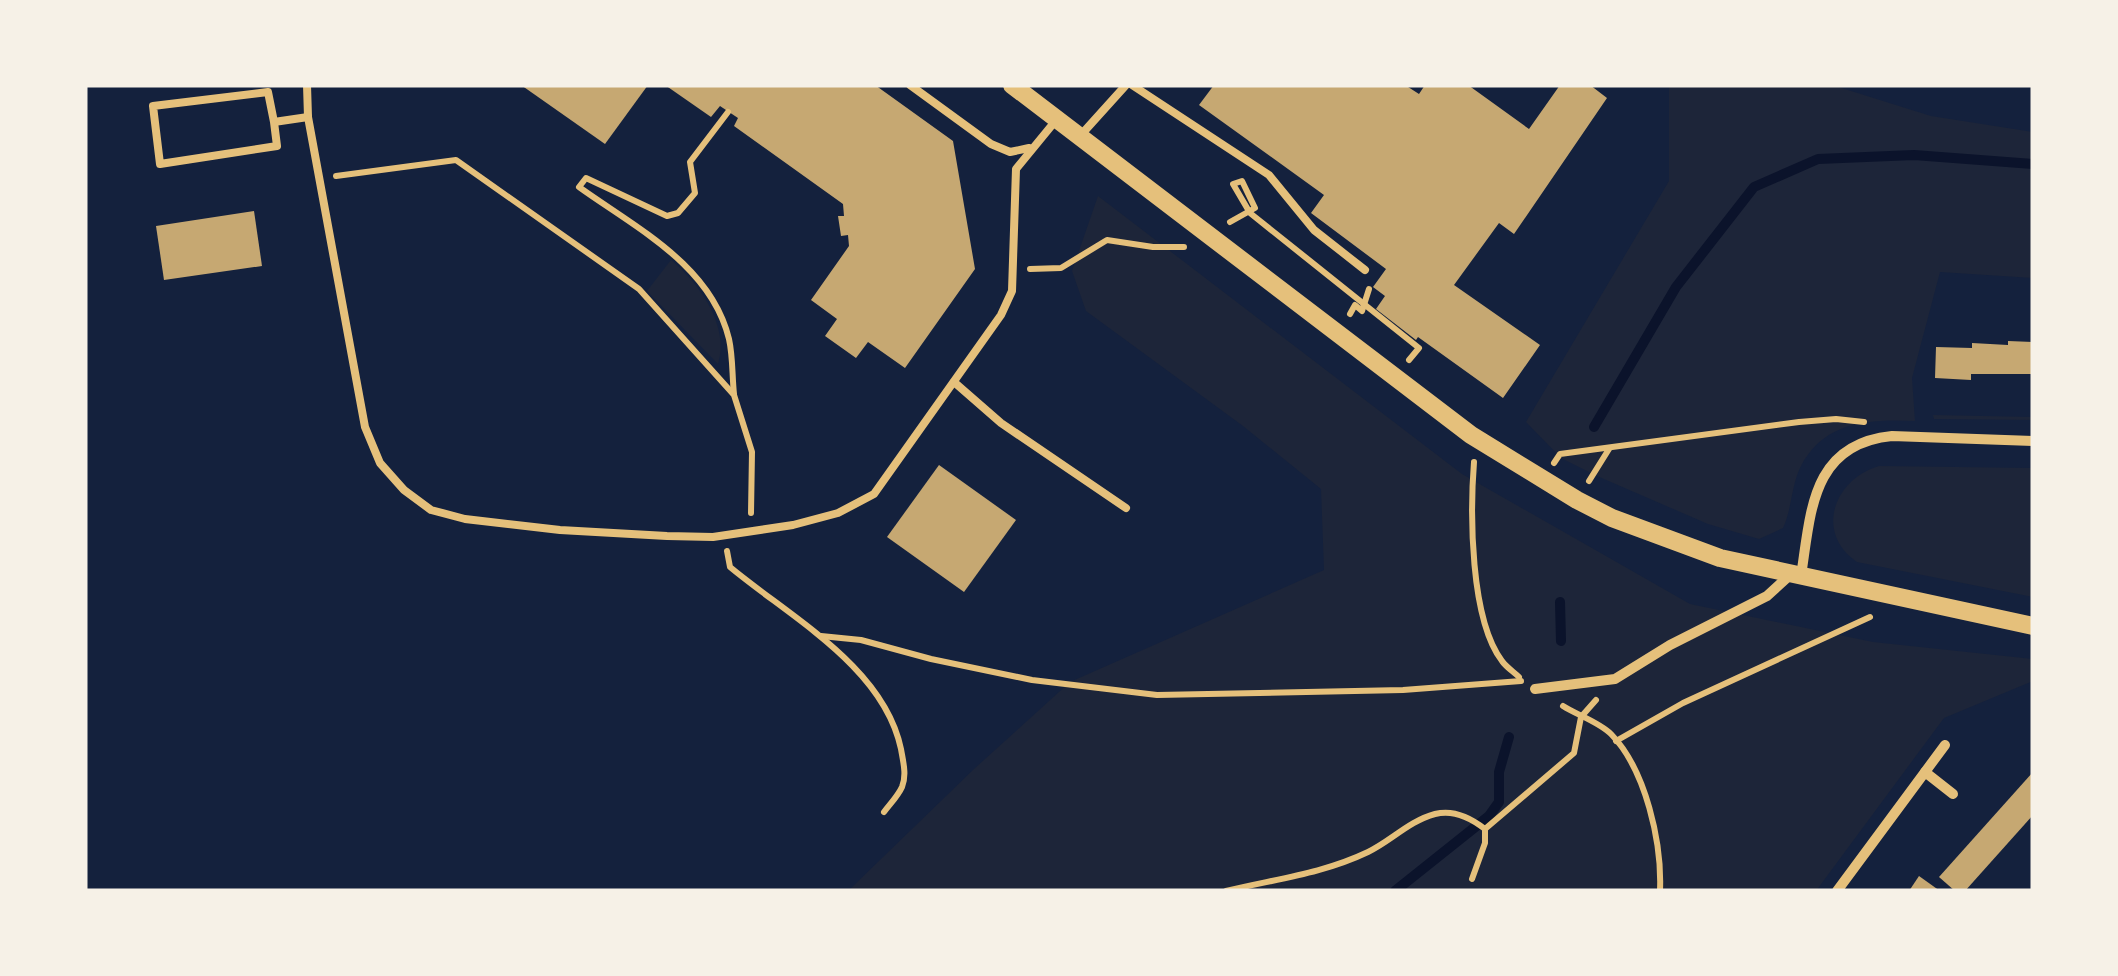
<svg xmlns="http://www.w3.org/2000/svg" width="2118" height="976" font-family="Literata,serif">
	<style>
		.green { fill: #1d2539 }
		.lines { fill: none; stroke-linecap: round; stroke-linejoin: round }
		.stream { stroke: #0b132b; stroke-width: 10 }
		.building { fill: #c6a872 }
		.path { stroke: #e5c07b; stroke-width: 6 }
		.service { stroke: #e5c07b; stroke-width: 8 }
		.minor { stroke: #e5c07b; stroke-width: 10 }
		.tertiary { stroke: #e5c07b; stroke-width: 18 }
	</style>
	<rect width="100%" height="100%" fill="#14213d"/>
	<g class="green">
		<path d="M1669,85h163l99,31 102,16v146l-93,-6 -28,106 3,43c-46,-2 -92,0 -115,47 -9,19 -8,41 -17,60l-24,11 -51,-15 -111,-48 -36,-18 -35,-36 143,-241z"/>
		<polygon points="1098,196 1462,474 1690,604 1873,642 2033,659 2033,681 1944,718 1816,891 848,891 974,769 1070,682 1324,570 1321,489 1243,426 1086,311 1072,271"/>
		<path d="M671,260c28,23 59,66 47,104l-71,-73z"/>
		<polygon points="1933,415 2033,417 2033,420 1934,419"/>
		<path d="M1879,466l154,2v129l-176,-35c-43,-29 -23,-83 22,-96z"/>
	</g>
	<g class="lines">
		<g class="stream">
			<polyline points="1594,427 1676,287 1754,187 1818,159 1914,155 2033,164"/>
			<polyline points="1560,602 1561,641"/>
			<polyline points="1395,891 1489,816 1499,802 1499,772 1509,737"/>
		</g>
	</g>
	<g class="building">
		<polygon points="521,85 648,85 605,144"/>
		<polygon points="665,85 875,85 953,141 975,269 905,368 868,342 856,358 825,336 837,319 811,300 849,246 848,235 841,236 838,216 844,216 843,204 734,126 738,118 720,106 711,117"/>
		<polygon points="1214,85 1405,85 1419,94 1425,85 1468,85 1529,129 1560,85 1590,85 1607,98 1514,234 1499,223 1454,285 1540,345 1503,398 1418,337 1416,340 1376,309 1385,296 1373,287 1386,269 1311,213 1324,195 1199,105"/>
		<polygon points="254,211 262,266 164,280 156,226"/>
		<polygon points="2008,341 2033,342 2033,374 1971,374 1971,380 1935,378 1936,347 1972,348 1972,343 2008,345"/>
		<polygon points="939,465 1016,520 964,592 887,537"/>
		<polygon points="2033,772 2033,815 1965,891 1955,891 1939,877"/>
		<polygon points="1919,876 1940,891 1909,891"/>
	</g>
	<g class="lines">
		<g class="path">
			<path d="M728,112l-38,50 5,31 -17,20 -11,3 -81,-38 -7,9c57,41 132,78 150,152 4,18 3,37 5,55"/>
			<polyline points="336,176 456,160 639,289 734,395 752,452 751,513"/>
			<polyline points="1230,222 1255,208 1242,181 1233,184 1250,213 1419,348 1409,360"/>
			<polyline points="1030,269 1061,268 1107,240 1153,247 1184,247"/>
			<polyline points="1350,314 1355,305 1362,311 1369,289"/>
			<path d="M1474,462c-4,51 -4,157 28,199 4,6 12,11 17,16"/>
			<polyline points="1554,463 1560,454 1799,422 1836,419 1864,422"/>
			<polyline points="1589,481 1609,449"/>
			<path d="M727,551l3,16c60,50 154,100 171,182 2,12 6,26 1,38 -4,9 -12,17 -18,25"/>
			<polyline points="821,636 861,640 931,659 1032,680 1157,695 1403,690 1521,681"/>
			<path d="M1563,706c14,9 36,16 48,28 35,36 51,109 49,157"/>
			<polyline points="1616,741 1683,703 1870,617"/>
			<polyline points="1472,879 1485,843 1485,829 1574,753 1581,717 1596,700"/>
			<path d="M1226,891c49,-12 96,-17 142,-39 23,-11 41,-31 67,-38 19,-5 36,4 50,15"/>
		</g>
		<g class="service">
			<polyline points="307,85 308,117 365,427 380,463 404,490 431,510 465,519 560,530 667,536 713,537 793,525 838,513 874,494 1001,315 1012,291 1016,169 1057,119"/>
			<polyline points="910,85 991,144 1010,152 1029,148"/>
			<polyline points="1132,85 1269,175 1314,230 1365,270"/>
			<polyline points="274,122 268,92 153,106 160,164 277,146 274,122 308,117"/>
			<polyline points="1080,136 1126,85"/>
			<polyline points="954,382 1001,423 1126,508"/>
		</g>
		<g class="minor">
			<path d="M1801,576c10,-64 10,-132 91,-140l141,5"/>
			<polyline points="1535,689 1615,679 1670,645 1767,596 1790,575"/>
			<polyline points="1925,772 1953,794"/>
			<polyline points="1837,891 1945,745"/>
		</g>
		<polyline class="tertiary" points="1012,85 1471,435 1577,500 1612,518 1720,558 2033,626"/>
	</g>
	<rect width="2118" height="976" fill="none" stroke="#f6f1e7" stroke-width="175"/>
</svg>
